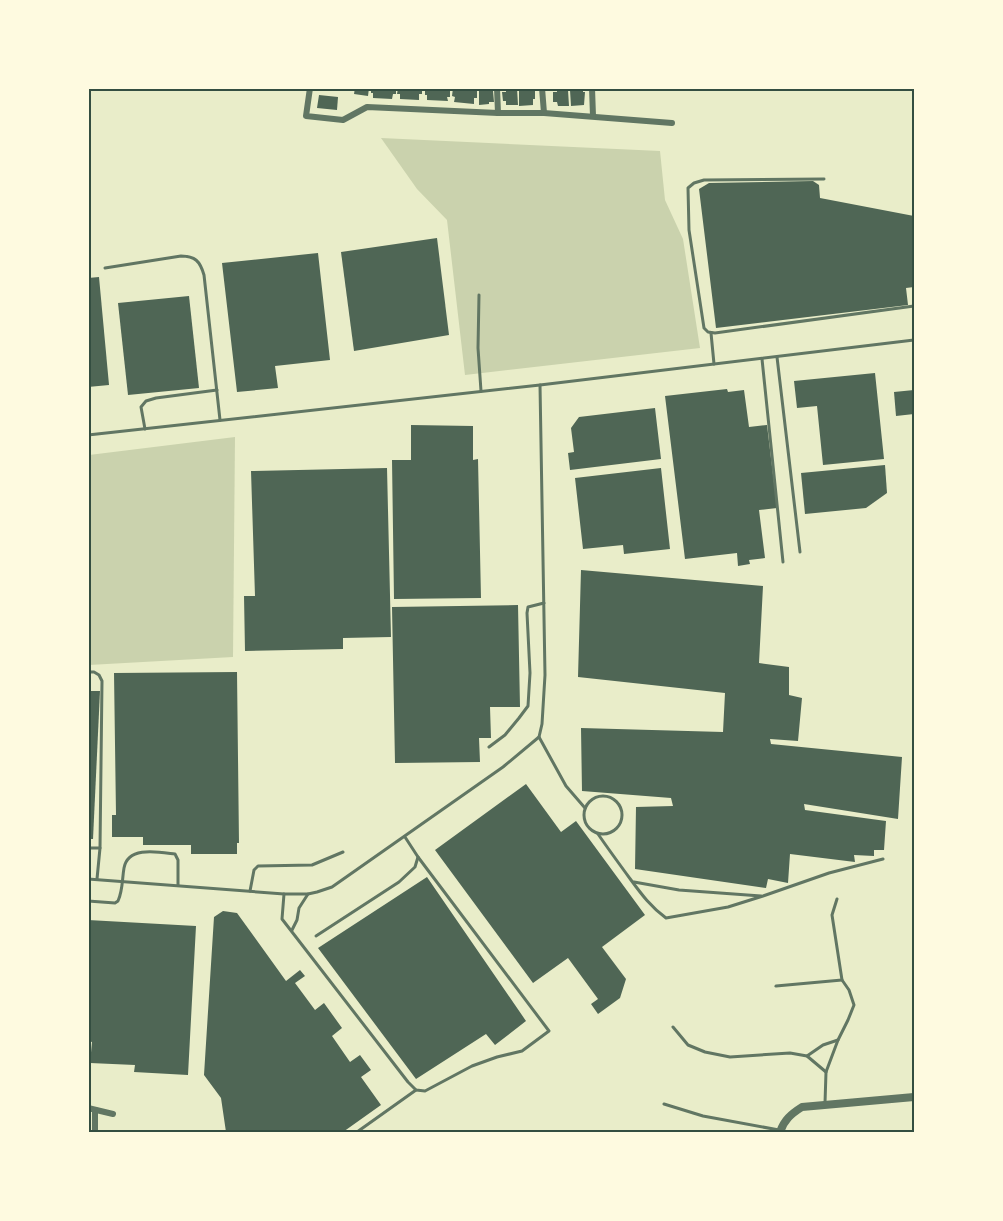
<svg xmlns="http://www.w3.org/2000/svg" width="1003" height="1221" font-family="Lato,sans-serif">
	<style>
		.green { fill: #cad2ad }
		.building { fill: #4f6655 }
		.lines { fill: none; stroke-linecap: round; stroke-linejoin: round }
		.service { stroke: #617663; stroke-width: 3 }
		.minor { stroke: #617663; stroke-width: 6 }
		.tertiary { stroke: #617663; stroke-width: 8 }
		.neatline { fill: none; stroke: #344e41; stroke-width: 2 }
	</style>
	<rect width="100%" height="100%" fill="#e9edc9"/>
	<g class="green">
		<polygon points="381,138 660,151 665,200 683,239 700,348 465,375 447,220 417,189"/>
		<polygon points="235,437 233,657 89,665 89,455"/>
	</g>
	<g class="building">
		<polygon points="355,88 369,88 368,96 354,94"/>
		<polygon points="371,88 396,88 396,94 393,94 392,99 373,98 373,93 371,93"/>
		<polygon points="398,88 422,88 422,94 419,94 419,100 400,99 400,94 397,94"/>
		<polygon points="425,88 450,88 450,97 447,97 448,101 427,100 427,95 425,95"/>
		<polygon points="453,88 477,89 477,98 474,98 474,104 454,102 455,97 452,96"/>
		<polygon points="479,88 493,91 494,102 489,102 489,104 479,105"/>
		<polygon points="517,88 518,105 506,105 506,101 503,101 502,92 506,92 506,89"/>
		<polygon points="519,88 533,88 533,90 535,91 535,99 533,99 533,105 519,106"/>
		<polygon points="583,89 583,92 585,92 584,105 571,106 570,90"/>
		<polygon points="557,90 568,90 569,106 558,106 557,102 553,102 553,92 557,92"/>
		<polygon points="319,95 338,97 337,110 317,108"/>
		<polygon points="813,181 819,185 820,198 914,216 914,287 906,288 908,305 716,328 699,189 709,183"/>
		<polygon points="437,238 449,335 354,351 341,252"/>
		<polygon points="318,253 330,360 275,366 278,388 237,392 222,263"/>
		<polygon points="99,277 109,385 88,387 88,278"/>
		<polygon points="189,296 199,388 128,395 118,303"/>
		<polygon points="875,373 884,459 823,465 817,406 797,408 794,381"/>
		<polygon points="727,389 728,392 744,390 749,427 767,425 777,508 759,510 765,558 749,560 750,564 738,566 737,553 685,559 665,396"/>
		<polygon points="914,390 914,414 896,416 894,392"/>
		<polygon points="655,408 661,459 570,470 568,453 574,452 571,428 579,417"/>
		<polygon points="411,425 473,426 473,460 478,459 481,598 394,599 392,460 411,460"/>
		<polygon points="885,465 887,493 866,508 805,514 801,473"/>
		<polygon points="387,468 391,637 343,638 343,649 245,651 244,596 255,596 251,471"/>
		<polygon points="661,468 670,549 624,554 623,545 583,549 575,478"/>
		<polygon points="581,570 763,586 759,663 789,667 789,695 802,698 798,741 770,739 771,744 902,757 898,819 804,804 805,810 886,821 884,850 874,850 874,856 854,855 855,862 790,854 788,883 768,879 766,888 635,869 636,807 673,806 671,798 582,791 581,728 723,732 725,693 578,677"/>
		<polygon points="518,605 520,707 490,707 491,738 479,738 480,762 395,763 392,607"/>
		<polygon points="237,672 239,843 237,843 237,854 191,854 191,845 143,845 143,837 112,837 112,815 116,815 114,673"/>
		<polygon points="88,691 100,691 93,839 88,839"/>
		<polygon points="526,784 561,832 576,821 645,915 602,947 626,979 620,998 598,1014 591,1004 598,999 568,958 533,983 435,850"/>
		<polygon points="427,877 526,1021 495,1045 486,1034 416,1079 318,948"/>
		<polygon points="223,911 237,913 286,981 300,970 305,976 295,983 315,1010 324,1003 342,1028 332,1036 350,1062 360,1055 371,1070 361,1077 381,1105 343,1132 226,1132 221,1098 204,1075 214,917"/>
		<polygon points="88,920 196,926 188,1075 134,1072 135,1065 90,1063 92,1042 88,1041"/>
	</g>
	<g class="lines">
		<g class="service">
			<polyline points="824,179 704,180 694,183 688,188 689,230 704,328 708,332 715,333 914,306"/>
			<path d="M105,268l76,-12c14,0 19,5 23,19l16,145"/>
			<polyline points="479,295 478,348 481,391"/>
			<polyline points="711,333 714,364"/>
			<polyline points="777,357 800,552"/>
			<polyline points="762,359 783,562"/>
			<polyline points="145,429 141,407 146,401 156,398 217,390"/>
			<polyline points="88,435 540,385 914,340"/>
			<polyline points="88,672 94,672 99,675 102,681 100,848"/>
			<polyline points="539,737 566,786 585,808"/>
			<polyline points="489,747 505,735 519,718 528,706 530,673 527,613 528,607 544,603"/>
			<circle cx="603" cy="815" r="19"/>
			<path d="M598,834c11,16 22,31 33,46 11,15 20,27 35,38l62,-11 35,-11 66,-23 54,-14"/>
			<polyline points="88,848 100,848 97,879"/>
			<polyline points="88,879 284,894 308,894 317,892 332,887 503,767 539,737 542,724 545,675 540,385"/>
			<polyline points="634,882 679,890 761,896"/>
			<polyline points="250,891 254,870 258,866 312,865 343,852"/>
			<polyline points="284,894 282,919 408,1082 416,1090 425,1091 472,1066 497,1057 522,1051 549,1031 418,857"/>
			<path d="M88,901l27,2 3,-2c5,-11 4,-22 6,-33 4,-22 34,-16 51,-14l3,6v25"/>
			<polyline points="292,930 297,920 299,908 308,894"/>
			<polyline points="316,936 399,882 415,867 418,857 405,837"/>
			<polyline points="776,986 842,980"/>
			<polyline points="673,1027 688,1045 705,1052 730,1057 790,1053 807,1056 826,1072"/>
			<polyline points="807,1056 823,1045 838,1040"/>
			<polyline points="825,1103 826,1072 838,1040 848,1020 854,1005 849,990 842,980 832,915 837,899"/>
			<polyline points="664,1104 703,1116 779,1130"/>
			<polyline points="357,1132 416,1090"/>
		</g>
		<g class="minor">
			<polyline points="310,88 306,116 343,120 367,107 498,113 544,113 672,123"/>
			<polyline points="497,88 498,113"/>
			<polyline points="542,88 544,113"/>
			<polyline points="592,88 593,116"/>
			<polyline points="88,1108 113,1114"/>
			<polyline points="95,1132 95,1110"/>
		</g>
		<path class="tertiary" d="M780,1132c4,-12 11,-18 22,-25l112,-10"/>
	</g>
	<rect width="1003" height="1221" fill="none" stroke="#fefae0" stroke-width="180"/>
	<rect x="90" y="90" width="823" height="1041" class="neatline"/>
</svg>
